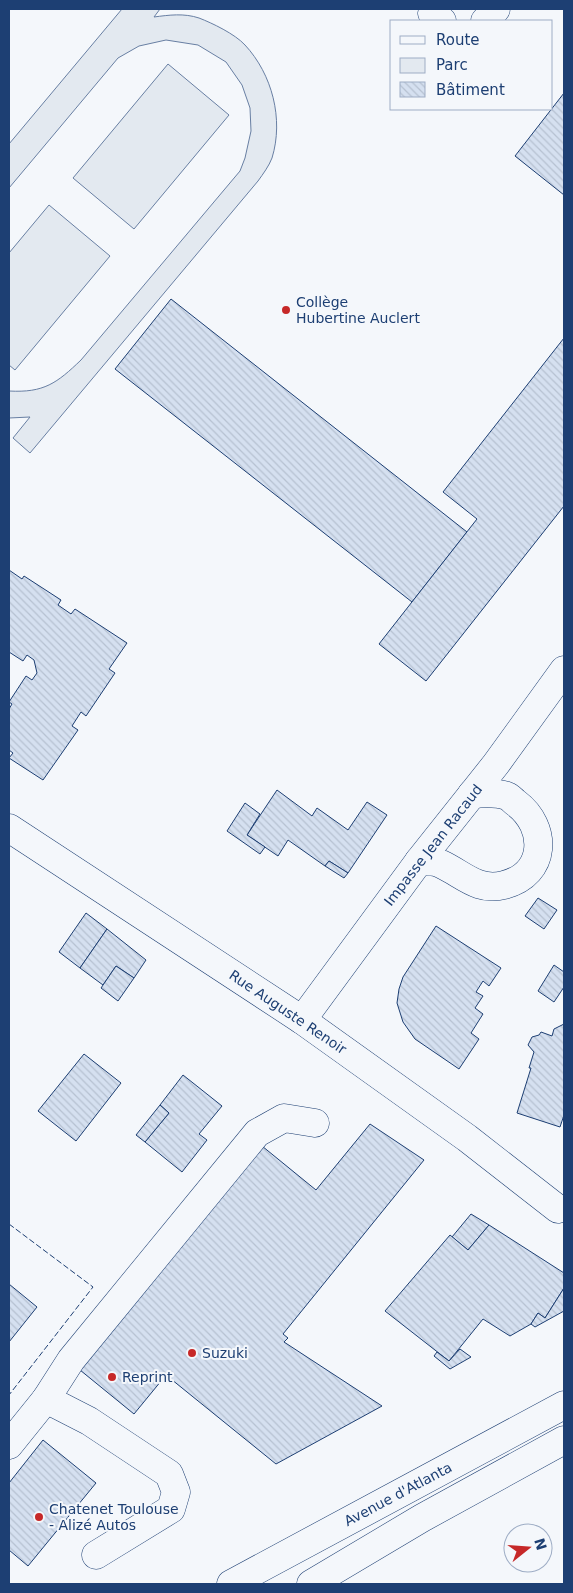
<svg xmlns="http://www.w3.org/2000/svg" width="573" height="1593" font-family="'DejaVu Sans',sans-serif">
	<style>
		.green { fill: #e3e9f0; stroke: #687fa3 }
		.building { fill: url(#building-back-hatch); stroke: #1d3f73 }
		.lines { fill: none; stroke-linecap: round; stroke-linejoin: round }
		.minor-casing { stroke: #1d3f73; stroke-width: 29 }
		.major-casing { stroke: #1d3f73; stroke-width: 29 }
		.minor { stroke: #f4f7fb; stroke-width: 28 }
		.major { stroke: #f4f7fb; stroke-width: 28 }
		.fence { stroke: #1d3f73; stroke-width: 1; stroke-dasharray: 6 2.5; stroke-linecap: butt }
		.poi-dot { fill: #c62828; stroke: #f4f7fb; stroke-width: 2 }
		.labels { text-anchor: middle; stroke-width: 4; stroke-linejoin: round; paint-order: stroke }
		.poi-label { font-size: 14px; fill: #1d3f73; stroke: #f4f7fb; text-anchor: start }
		.street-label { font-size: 14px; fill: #1d3f73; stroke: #f4f7fb }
	</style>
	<defs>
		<pattern id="building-back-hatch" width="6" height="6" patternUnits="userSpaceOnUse" patternTransform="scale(1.25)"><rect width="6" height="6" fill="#d5e0f0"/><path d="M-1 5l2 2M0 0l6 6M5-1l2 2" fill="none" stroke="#b6c1d1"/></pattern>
	</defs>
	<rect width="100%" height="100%" fill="#f4f7fb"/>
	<g class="green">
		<path d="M122,9h38l-6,8c15,-2 30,-4 45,1 13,5 36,16 46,27 27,29 39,74 27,113 -3,8 -9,16 -14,23l-228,272 -17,-15 17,-21 -21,1v-27c35,2 48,-8 72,-31l159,-189 5,-13 6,-27 -1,-23 -8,-23 -16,-23 -28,-17 -32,-5 -27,6 -21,12 -109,130v-44z"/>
		<polygon points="168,64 229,115 134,229 73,178"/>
		<polygon points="49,205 110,256 15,370 9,365 9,253"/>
	</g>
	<g class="building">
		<polygon points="564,93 564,195 515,156"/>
		<polygon points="171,299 467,532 412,602 115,369"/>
		<polygon points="564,338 564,506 426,681 379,644 477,519 443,492"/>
		<polygon points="9,570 22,579 24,576 61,600 58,605 71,614 75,609 127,643 109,669 115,673 86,716 81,712 72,726 78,730 43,780 9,758 13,753 9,750 9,709 12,704 9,702 26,676 32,680 37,673 34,660 27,655 23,661 9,652"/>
		<polygon points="277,790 312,816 317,808 348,830 367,802 387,815 348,873 329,861 325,866 288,840 278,856 247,835"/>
		<polygon points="245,803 260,814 247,835 265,847 260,854 227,831"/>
		<polygon points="329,861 348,873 344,878 325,866"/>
		<polygon points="538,898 557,910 544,929 525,916"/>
		<polygon points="86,913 107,929 80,968 59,952"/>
		<polygon points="436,926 501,968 489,986 483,981 476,992 483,996 475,1008 483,1014 471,1033 479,1039 459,1069 415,1039 403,1022 397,1003 399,989 403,977"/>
		<polygon points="107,929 146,960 134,978 116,966 103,985 80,968"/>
		<polygon points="554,965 564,972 564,987 554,1002 538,991"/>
		<polygon points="116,966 134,978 118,1001 101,988"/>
		<polygon points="564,1024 564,1115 560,1127 517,1113 531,1068 529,1068 534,1052 528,1045 532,1037 539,1035 541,1032 552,1036 554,1029"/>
		<polygon points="84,1054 121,1083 76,1141 38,1111"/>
		<polygon points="183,1075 222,1106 199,1134 207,1140 182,1172 145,1142 169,1113 160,1105"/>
		<polygon points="160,1105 169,1113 145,1142 136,1135"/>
		<polygon points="370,1124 424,1160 283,1334 288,1338 284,1342 382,1406 276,1464 166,1375 134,1414 80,1370 262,1146 316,1190"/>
		<polygon points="471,1214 489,1225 468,1250 452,1237"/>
		<polygon points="489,1225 564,1273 564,1288 545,1318 538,1313 531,1324 510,1336 483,1319 449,1361 385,1311 450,1235 468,1250"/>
		<polygon points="9,1284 37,1307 9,1342"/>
		<polygon points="564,1288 564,1311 535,1327 531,1324 538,1313 545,1318"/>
		<polygon points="460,1349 471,1357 450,1369 434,1356 437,1352 449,1361"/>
		<polygon points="43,1440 96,1483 28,1566 9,1550 9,1483"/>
	</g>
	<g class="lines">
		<defs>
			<g id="minor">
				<polyline points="432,13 442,21"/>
				<polyline points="485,21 496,9"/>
				<polyline points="9,828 302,1020 467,1138 558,1209"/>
				<path d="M419,861c7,0 16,0 22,3 22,10 37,28 63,21 43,-11 44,-58 12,-82 -3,-2 -6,-6 -9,-7 -10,-4 -24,-3 -35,-2"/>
				<polyline points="302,1020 419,861 496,764 564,670"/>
				<polyline points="46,1399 89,1421 169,1474 176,1492 171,1509 96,1555"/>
				<polyline points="9,1445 46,1399 71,1360 257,1133 284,1118 315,1123"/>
			</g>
			<g id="major">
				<polyline points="231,1584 564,1405"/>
				<polyline points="311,1584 422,1518 564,1440"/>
			</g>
		</defs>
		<use href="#minor" class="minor-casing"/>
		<use href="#major" class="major-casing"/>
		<use href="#minor" class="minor"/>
		<use href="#major" class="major"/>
		<polyline class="fence" points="9,1224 93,1287 9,1395"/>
	</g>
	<g class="poi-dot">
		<circle cx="286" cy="310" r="5"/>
		<circle cx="192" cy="1353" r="5"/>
		<circle cx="112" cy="1377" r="5"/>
		<circle cx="39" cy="1517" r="5"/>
	</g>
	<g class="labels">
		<g class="poi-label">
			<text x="296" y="307">Collège<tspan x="296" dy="16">Hubertine Auclert</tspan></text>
			<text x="202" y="1358">Suzuki</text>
			<text x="122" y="1382">Reprint</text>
			<text x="49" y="1514">Chatenet Toulouse<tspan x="49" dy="16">- Alizé Autos</tspan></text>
		</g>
		<g class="street-label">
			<text transform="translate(433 845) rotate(-52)" y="5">Impasse Jean Racaud</text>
			<text transform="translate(288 1012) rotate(34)" y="5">Rue Auguste Renoir</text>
			<text transform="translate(398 1494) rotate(-28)" y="5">Avenue d'Atlanta</text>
		</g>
	</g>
	<rect width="573" height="1593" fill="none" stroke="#1d3f73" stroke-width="20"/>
	<rect x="390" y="20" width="162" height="90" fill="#f4f7fb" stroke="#9eadc5"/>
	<rect x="400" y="36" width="25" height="8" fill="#f4f7fb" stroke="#9eadc5"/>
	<text x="436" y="45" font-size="15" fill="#1d3f73">Route</text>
	<rect x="400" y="58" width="25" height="15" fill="#e3e9f0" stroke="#9eadc5"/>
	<text x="436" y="70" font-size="15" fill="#1d3f73">Parc</text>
	<rect x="400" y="82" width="25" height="15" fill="url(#building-back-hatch)" stroke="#9eadc5"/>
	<text x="436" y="95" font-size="15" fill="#1d3f73">Bâtiment</text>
	<g transform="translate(528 1548) rotate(73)"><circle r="24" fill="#f4f7fb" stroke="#9eadc5"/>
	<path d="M0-4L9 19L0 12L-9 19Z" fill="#c62828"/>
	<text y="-8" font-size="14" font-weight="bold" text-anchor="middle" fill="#1d3f73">N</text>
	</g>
</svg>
